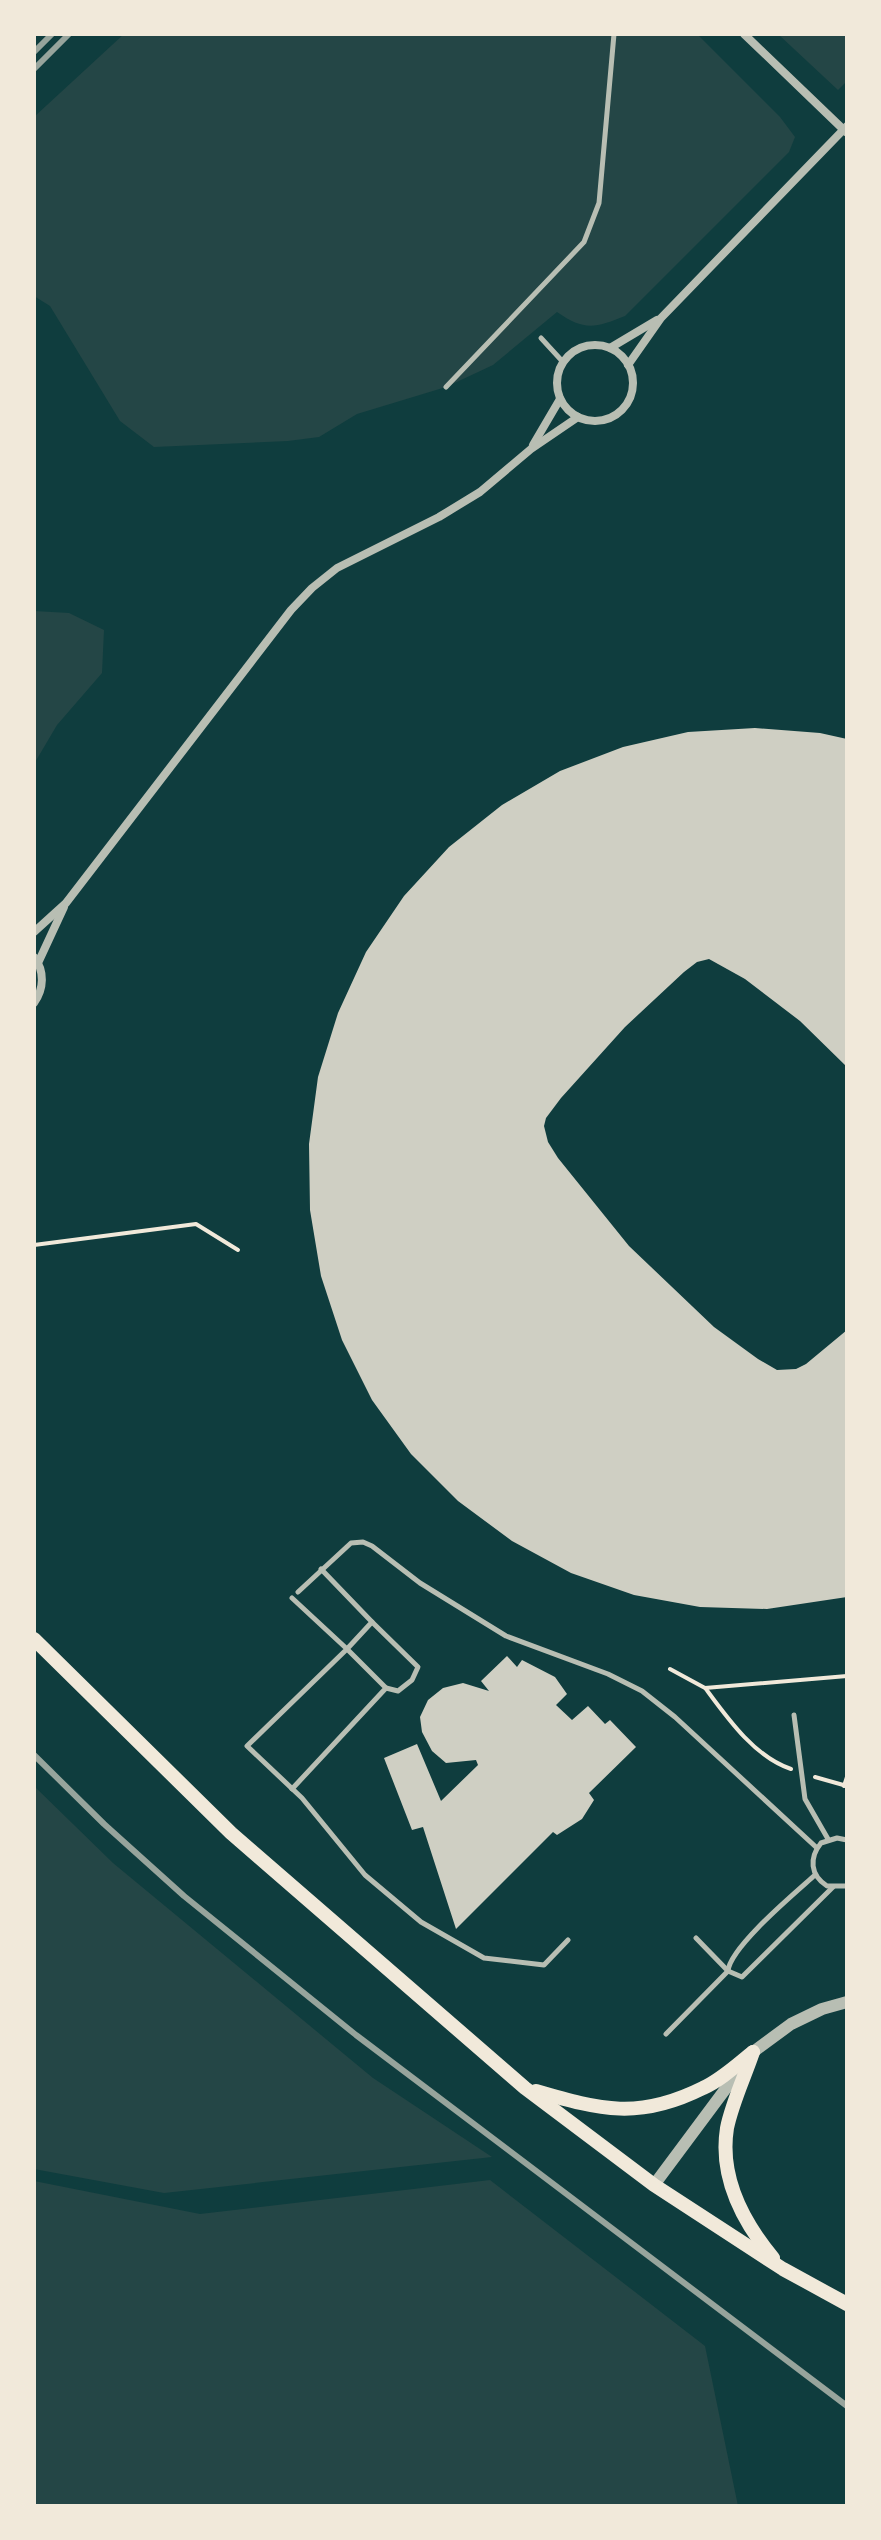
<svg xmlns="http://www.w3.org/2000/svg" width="881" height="2540" font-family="Mulish,sans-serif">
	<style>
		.green { fill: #244646 }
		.building { fill: #cfcfc3 }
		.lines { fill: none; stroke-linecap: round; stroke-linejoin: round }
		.path { stroke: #f1e9da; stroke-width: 4 }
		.service { stroke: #b8beb3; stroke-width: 5 }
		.minor { stroke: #b8beb3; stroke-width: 8 }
		.tertiary { stroke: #b8beb3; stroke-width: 12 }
		.secondary { stroke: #f1e9da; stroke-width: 14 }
		.rail { stroke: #97a49c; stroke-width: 6 }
	</style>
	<rect width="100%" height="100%" fill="#0f3d3e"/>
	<g class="green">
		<path d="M124,34h573l83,83 15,20 -6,15 -164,164c-30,12 -41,15 -68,-4l-64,53 -47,22 -89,27 -38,23 -31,4 -134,6 -34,-26 -70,-115 -16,-10v-179z"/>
		<polygon points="778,34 847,34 847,81 838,90"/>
		<polygon points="34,611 69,613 104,630 102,673 57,725 34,764"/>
		<polygon points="34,1786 113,1863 373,2078 492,2157 164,2193 34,2169"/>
		<polygon points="490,2180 705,2346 738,2506 34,2506 34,2181 200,2214"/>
	</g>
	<g class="building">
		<polygon points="755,728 820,733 847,739 847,1067 800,1021 745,979 709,959 697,962 684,972 625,1027 561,1098 546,1118 544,1126 548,1142 558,1158 629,1246 714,1327 758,1359 777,1370 796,1369 806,1364 847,1330 847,1597 767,1609 700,1607 634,1595 571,1573 512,1541 458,1501 411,1454 372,1400 342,1340 321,1276 310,1210 309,1144 318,1077 338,1013 366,952 404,896 449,847 502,805 560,771 623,747 688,732"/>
		<polygon points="507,1656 517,1667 522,1660 555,1677 567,1694 556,1705 572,1720 588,1706 605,1724 610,1720 636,1747 589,1793 594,1800 582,1819 557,1835 553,1832 456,1929 423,1827 412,1830 384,1758 417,1744 441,1801 478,1765 476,1760 446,1763 432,1751 422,1732 420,1717 428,1700 443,1688 463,1683 489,1691 481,1681"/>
	</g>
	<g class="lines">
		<g class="path">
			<polyline points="34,1245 196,1224 238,1250"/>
			<polyline points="670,1669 705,1688 847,1676"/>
			<path d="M706,1689c22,30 49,68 85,80"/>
			<polyline points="815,1777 847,1786"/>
			<polyline points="844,1786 847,1777"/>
		</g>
		<g class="service">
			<polyline points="541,338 563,362"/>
			<polyline points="446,387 584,242 599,203 614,34"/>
			<polyline points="298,1592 351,1543 363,1542 372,1546 420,1583 506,1636 608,1674 642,1691 675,1717 817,1848"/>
			<polyline points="292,1598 347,1649 247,1746 302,1798 365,1875 421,1922 484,1958 544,1965 568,1940"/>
			<polyline points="372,1622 418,1667 412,1680 398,1691 386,1688"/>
			<polyline points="794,1715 805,1799 828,1839"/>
			<polyline points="292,1789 386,1688 347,1649 372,1622 321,1569"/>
			<path d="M847,1840l-10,-2 -16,5c-12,15 -11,32 6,43h20"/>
			<polyline points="696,1938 728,1971 742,1977 833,1887"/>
			<path d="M666,2034l62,-63c2,-24 67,-78 87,-96"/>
		</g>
		<g class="minor">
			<polyline points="744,34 846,132"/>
			<circle cx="595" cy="383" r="38"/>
			<polyline points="610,348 657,320"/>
			<polyline points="628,365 661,318 847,126"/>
			<polyline points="533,445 560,399"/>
			<polyline points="34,932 66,903 291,610 312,588 337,568 439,517 480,492 531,449 578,417"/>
			<path d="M34,957c11,14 10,32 0,46"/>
			<polyline points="38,963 64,907"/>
		</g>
		<polyline class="tertiary" points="654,2185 753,2052 791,2024 822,2009 847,2002"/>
		<g class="secondary">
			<polyline points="34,1639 231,1833 525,2088 654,2185 783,2269 847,2304"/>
			<path d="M753,2052c-8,24 -21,51 -26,76 -8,50 16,94 46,130"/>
			<path d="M536,2091c65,19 103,29 167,-3 18,-8 35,-24 50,-36"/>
		</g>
		<g class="rail">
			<polyline points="34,52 52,34"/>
			<polyline points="34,69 69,34"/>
			<polyline points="34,1755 104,1824 184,1896 356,2035 847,2406"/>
		</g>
	</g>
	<rect width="881" height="2540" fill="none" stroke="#f1e9da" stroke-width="72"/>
</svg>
